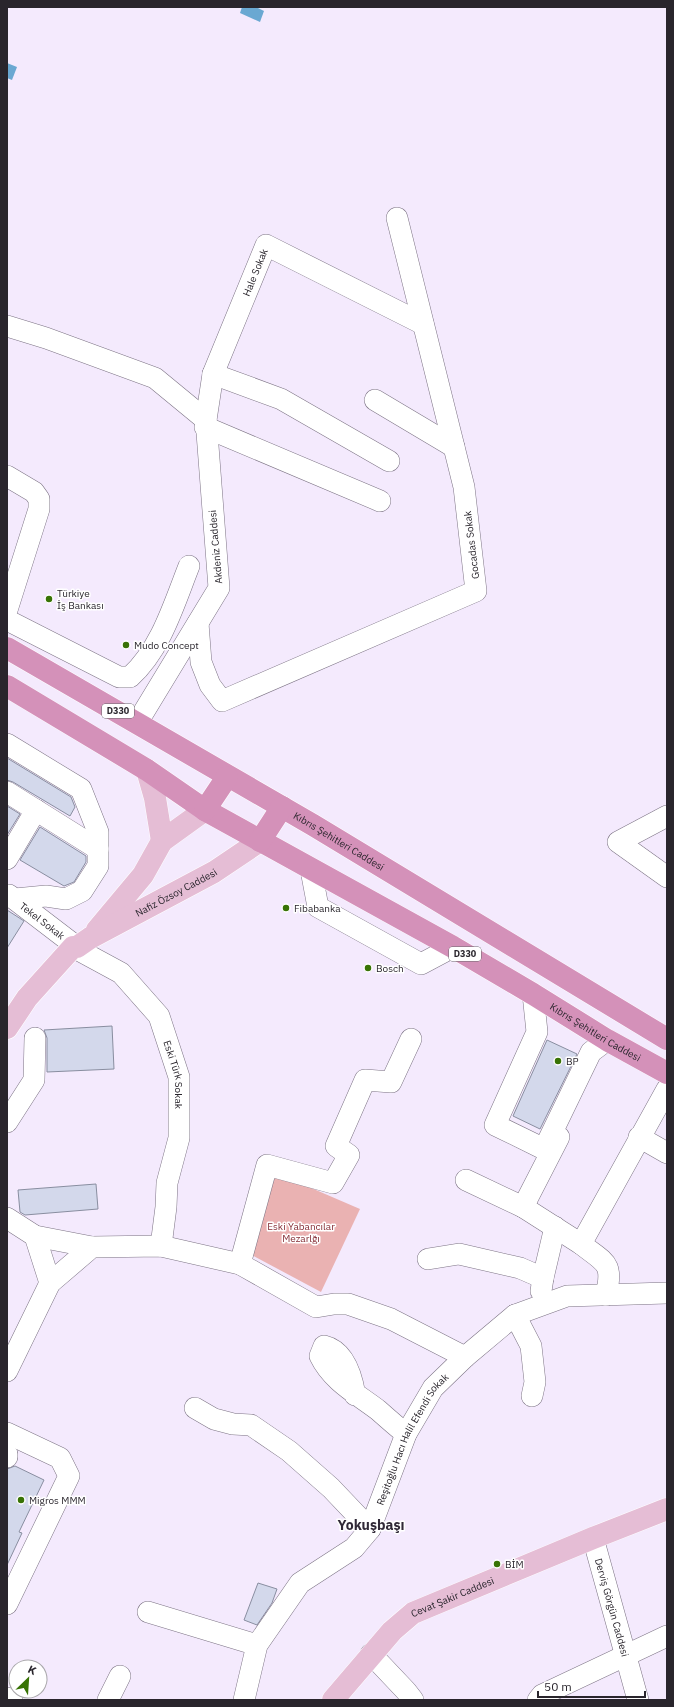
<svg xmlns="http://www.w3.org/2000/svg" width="674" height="1707" font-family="'IBM Plex Sans',sans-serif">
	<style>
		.green { fill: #eab2b2 }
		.water { fill: #6aa8d2 }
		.building { fill: #d3d8eb; stroke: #898ea0 }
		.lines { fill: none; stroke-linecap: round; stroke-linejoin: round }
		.minor-casing { stroke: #7d7485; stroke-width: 22 }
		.major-casing { stroke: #fff; stroke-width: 23 }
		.highway-casing { stroke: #fff; stroke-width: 23 }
		.minor { stroke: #fff; stroke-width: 21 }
		.major { stroke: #e5bdd5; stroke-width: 22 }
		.highway { stroke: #d491b9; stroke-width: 22 }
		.poi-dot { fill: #387305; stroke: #fff; stroke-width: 1.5 }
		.labels { text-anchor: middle; stroke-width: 3; stroke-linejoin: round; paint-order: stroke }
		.shield { fill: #fff; stroke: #69666b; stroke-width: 1 }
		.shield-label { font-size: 9px; font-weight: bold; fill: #29252c }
		.street-label { font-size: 10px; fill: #29252c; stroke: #fff }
		.poi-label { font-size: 10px; fill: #29252c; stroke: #fff; text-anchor: start }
		.park-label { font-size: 10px; fill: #842d35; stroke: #fff }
		.district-label { font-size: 14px; font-weight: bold; fill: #302937; stroke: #fff }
	</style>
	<rect width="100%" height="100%" fill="#f4eafd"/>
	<polygon class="green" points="281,1175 360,1209 321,1292 248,1253 270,1179"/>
	<g class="water">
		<polygon points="242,7 256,7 264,11 260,22 240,13"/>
		<polygon points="7,63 17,67 12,80 7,78"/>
	</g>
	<g class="building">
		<polygon points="7,758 71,797 75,807 70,816 13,782 7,780"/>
		<polygon points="7,806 20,814 7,835"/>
		<polygon points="40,827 86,856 86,862 74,882 64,886 20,860"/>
		<polygon points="7,910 24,921 7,948"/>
		<polygon points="112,1026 114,1069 47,1072 47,1038 44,1030"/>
		<polygon points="547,1040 577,1054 540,1129 513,1116"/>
		<polygon points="96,1184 98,1209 25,1215 20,1212 18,1190"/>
		<polygon points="15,1466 44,1480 19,1532 22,1533 7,1565 7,1469"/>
		<polygon points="258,1583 277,1589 272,1603 257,1625 244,1620"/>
	</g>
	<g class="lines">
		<defs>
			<g id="minor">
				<polyline points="7,326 46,338 155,378 206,420"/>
				<polyline points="213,374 281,399 389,461"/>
				<polyline points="375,400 454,447"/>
				<polyline points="205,427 380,501"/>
				<polyline points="7,476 34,492 39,499 39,509 7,610"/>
				<path d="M7,620l112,57h11c31,-28 44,-73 59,-111"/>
				<polyline points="198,623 201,662 210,685 222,701 476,591 464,487 397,218"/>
				<path id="s1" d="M137,723l82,-135 -13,-168 7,-46 53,-129 157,79"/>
				<polyline points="7,744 81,789 98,832 98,866 82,891 66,899 46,896 15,899"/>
				<polyline points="7,792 98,849"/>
				<polyline points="667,816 618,842 667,877"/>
				<polyline points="7,859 36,810"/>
				<polyline points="311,870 318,907 421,964 453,947"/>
				<path id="s2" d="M9,895l68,52"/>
				<path id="s3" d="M73,947l48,26 38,43 20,61v61l-12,45 -1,24 -5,39"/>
				<polyline points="533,994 537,1032 495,1125 544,1149 591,1052 607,1040"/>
				<polyline points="7,1122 34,1080 35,1038"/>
				<polyline points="639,1137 667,1153"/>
				<polyline points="466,1180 523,1207 581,1244"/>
				<polyline points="523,1207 559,1137"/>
				<polyline points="7,1218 35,1236 92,1247"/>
				<polyline points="35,1236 50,1283"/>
				<polyline points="428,1259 459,1254 520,1268 543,1278"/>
				<polyline points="240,1264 267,1165 333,1183 349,1155 336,1146 365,1080 391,1082 411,1039"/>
				<polyline points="541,1291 543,1278 555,1227"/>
				<path d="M606,1295c8,-33 -1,-32 -25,-51l86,-155"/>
				<polyline points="515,1315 531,1346 535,1382 532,1396"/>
				<polyline points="7,1371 50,1283 92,1247 161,1246 240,1264 316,1307 334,1304 348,1304 391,1319 465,1357"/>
				<path d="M355,1395c-3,-18 -10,-44 -31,-49l-4,10c12,25 37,38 58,54 9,8 18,16 28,24"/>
				<polyline points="195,1408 214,1419 233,1424 251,1425 289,1451 331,1488 370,1529"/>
				<polyline points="7,1433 60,1458 69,1476 7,1604"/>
				<polyline points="7,1454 7,1457"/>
				<path id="s4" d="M593,1538l45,162"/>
				<polyline points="148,1612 257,1645"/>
				<polyline points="371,1654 406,1691 413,1700"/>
				<polyline points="7,1698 12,1700"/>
				<polyline points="108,1700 120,1676"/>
				<path id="s5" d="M244,1700l13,-55 43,-62 54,-35 16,-19 36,-95 27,-46 32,-31 50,-42 52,-19 100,-3"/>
				<polyline points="538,1700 542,1695 667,1636"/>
			</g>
			<g id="major">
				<polyline points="147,770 155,798 162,841"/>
				<polyline points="97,930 143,875 162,841 205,810"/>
				<path id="s6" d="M7,1028l20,-30 46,-51h4l13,-9 124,-66 46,-31"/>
				<path id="s7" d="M333,1700l59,-69 21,-18 180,-75 74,-29"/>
			</g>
			<g id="highway">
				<path id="s8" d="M7,648l306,177 354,214"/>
				<path id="s9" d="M7,686l140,84 58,40 248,137 80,47 74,46 60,33"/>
				<polyline points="205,810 227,777"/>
				<polyline points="260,841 282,807"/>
			</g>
		</defs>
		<use href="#minor" class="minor-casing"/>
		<use href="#major" class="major-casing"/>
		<use href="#highway" class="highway-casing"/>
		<use href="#minor" class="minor"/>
		<use href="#major" class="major"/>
		<use href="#highway" class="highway"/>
	</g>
	<g class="poi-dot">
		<circle cx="49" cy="599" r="4"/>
		<circle cx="126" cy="645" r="4"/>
		<circle cx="286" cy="908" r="4"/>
		<circle cx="368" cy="968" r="4"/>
		<circle cx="558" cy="1061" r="4"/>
		<circle cx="21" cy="1500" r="4"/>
		<circle cx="497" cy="1564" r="4"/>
	</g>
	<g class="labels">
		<g class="shield">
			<rect x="102" y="704" width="32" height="14" rx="3"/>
			<rect x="449" y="947" width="32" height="14" rx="3"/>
		</g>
		<g class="shield-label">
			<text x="118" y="714">D330</text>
			<text x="465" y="957">D330</text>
		</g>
		<g class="street-label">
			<text dy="4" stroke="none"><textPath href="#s1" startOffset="483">Hale Sokak</textPath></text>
			<text transform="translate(471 545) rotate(-97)" y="4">Gocadas Sokak</text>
			<text transform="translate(215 547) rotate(-95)" y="4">Akdeniz Caddesi</text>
			<text dy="4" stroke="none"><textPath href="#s8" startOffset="384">Kıbrıs Şehitleri Caddesi</textPath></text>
			<text dy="4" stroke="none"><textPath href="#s6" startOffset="222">Nafiz Özsoy Caddesi</textPath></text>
			<text dy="4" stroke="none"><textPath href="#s2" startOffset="42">Tekel Sokak</textPath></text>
			<text dy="4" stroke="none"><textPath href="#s9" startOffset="683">Kıbrıs Şehitleri Caddesi</textPath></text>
			<text dy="4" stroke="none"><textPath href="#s3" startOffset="173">Eski Türk Sokak</textPath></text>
			<text dy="4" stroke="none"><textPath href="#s5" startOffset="321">Reşitoğlu Hacı Halil Efendi Sokak</textPath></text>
			<text dy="4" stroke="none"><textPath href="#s7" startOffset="161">Cevat Şakir Caddesi</textPath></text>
			<text dy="4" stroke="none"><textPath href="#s4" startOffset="72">Derviş Görgün Caddesi</textPath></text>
		</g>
		<g class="poi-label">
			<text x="57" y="597">Türkiye<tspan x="57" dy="12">İş Bankası</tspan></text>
			<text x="134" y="649">Mudo Concept</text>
			<text x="294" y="912">Fibabanka</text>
			<text x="376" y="972">Bosch</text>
			<text x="566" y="1065">BP</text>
			<text x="29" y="1504">Migros MMM</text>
			<text x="505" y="1568">BİM</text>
		</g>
		<g class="park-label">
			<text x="301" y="1230">Eski Yabancılar<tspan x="301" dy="12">Mezarlğı</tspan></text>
		</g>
		<g class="district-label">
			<text x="371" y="1530">Yokuşbaşı</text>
		</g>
	</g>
	<rect width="674" height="1707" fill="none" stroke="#29252c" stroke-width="16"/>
	<g transform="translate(28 1679) rotate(25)"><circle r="19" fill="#ffffff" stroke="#a9a8ab"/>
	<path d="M0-3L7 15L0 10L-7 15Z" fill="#387305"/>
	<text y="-6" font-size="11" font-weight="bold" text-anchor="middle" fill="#29252c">K</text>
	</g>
	<path d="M538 1691v6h107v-6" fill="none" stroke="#29252c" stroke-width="2"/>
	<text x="544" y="1691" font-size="12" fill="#29252c" stroke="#ffffff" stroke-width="3" paint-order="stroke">50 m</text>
</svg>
